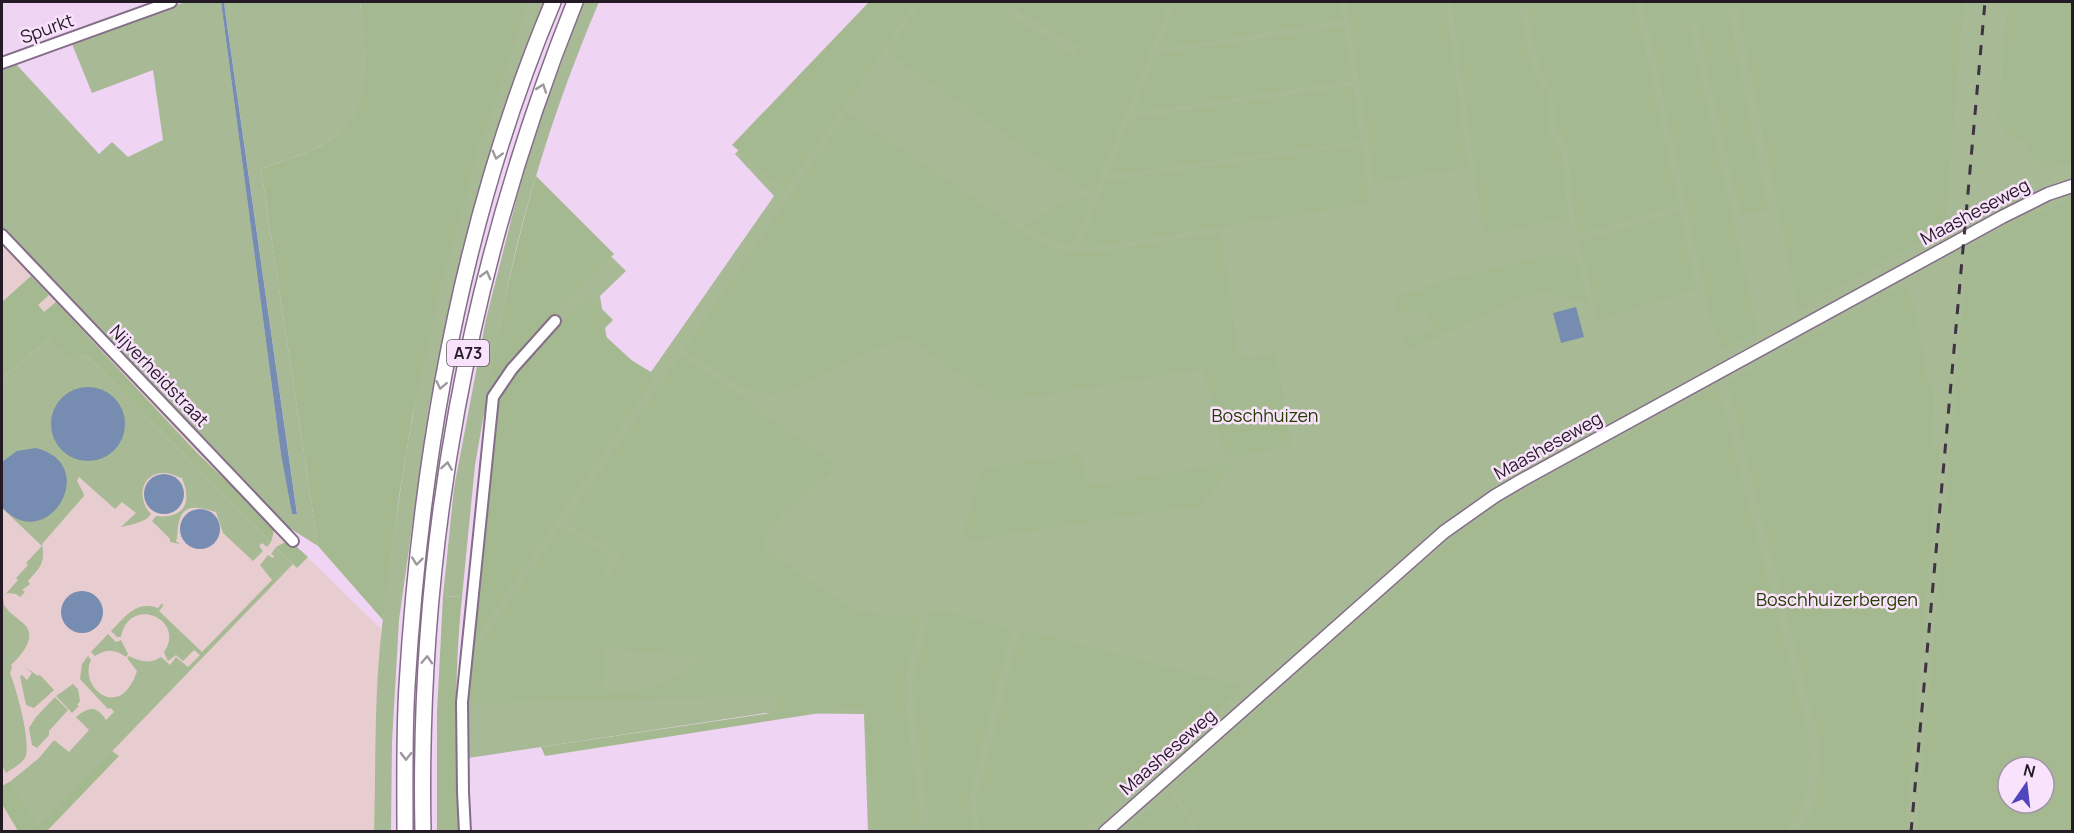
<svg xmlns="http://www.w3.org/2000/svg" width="2074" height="833" font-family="Manrope,sans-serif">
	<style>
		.industrial { fill: #e8cdd0 }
		.green { fill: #a7b995; fill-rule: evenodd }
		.forest { fill: #a5b990; fill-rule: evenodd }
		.water { fill: #768db1 }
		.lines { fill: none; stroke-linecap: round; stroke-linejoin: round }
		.minor-casing { stroke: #846d88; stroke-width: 14 }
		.major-casing { stroke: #846d88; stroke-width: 15 }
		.highway-casing { stroke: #846d88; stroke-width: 18 }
		.minor { stroke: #fff; stroke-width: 10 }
		.major { stroke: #fff; stroke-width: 12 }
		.highway { stroke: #fff; stroke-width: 15 }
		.rail { stroke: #403341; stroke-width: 3; stroke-dasharray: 10 10; stroke-linecap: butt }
		.oneway { stroke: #9c989d }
		.labels { text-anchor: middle; stroke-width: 5; stroke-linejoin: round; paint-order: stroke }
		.shield { fill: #f9e3fc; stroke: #645666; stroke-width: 1.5 }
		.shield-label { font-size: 16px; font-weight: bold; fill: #241a25 }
		.street-label { font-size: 18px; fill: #241a25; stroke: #f9e3fc }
		.park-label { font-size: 18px; fill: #263e00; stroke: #f9e3fc }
	</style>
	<rect width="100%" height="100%" fill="#efd4f3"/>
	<polygon class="industrial" points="2,234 301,551 381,629 380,831 2,831"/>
	<g class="green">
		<path d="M185,2h36l60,453 11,58h5l-73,-511h136c7,46 17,109 -30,139 -20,13 -47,19 -69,28l57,377 -35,-22 -281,-294v-161l14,-5 83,90 13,-12 16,15 35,-17 -10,-70 -61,23 -20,-49z"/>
		<path d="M529,2h17l-92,291 -25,114 -30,213 -7,122 -1,89 -17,1c2,-67 0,-138 8,-205 13,-111 30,-222 55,-331 24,-100 57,-198 92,-294z"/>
		<path d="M584,2h15c-30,70 -55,142 -75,216 -14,52 -24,105 -34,158l48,-191 88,86 -26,25 8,50 43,26 123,-176 -39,-42 142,-152h1195v829h-1204l-4,-117 -99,-1 -297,45v-49l-11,-1 30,-280 -1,-26 -11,63 -13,132 -19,-1 11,-108 32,-169 34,-134 18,-60zM2008,767h36v36h-36z"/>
		<path d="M50,337l26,26 9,-9 186,188 -4,5 -5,-4 -3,3 4,5 -10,10 -30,-28 -7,-21c-15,-4 -34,-12 -38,14 -1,6 0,10 -2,15l4,3 -10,-2v-3l-18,-18 4,-5c16,2 33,-3 30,-24 0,-5 -3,-10 -4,-14 -5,-1 -11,-5 -17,-5 -24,-1 -29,26 -14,41 -6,9 -19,10 -30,13l15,-14 -14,-11 -7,7 -36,-32 -2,4 6,11 1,4 -42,48c3,20 -1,22 -14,37l2,3 -8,6 3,2 -5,5 -4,-3 -9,-1 -4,4 1,8c6,9 14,13 21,20 12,13 -4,31 -14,40l1,3 -2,5c6,15 22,70 15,85 -4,6 -13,11 -19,15l-4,-8v-167l16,-18 -2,-2 12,-13 -2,-2 16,-17 -40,-38v-130z"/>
		<path d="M276,547l17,17 -255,264 -27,-47 28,-23 15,-18 15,12 20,-22 -13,-13c13,-10 20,-12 30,3l8,-8 -3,-4 -3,1 -28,-30 2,-15 6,-8 3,4c-11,23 17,50 35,31 5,-5 9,-14 11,-20l-10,-13 2,-2c12,6 21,8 32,1l9,8 6,-8 12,10 12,-12 -6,-5 -11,11 -7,-6 -8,6 -4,-9c23,-33 -35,-58 -43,-15h-4l-6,-6c14,-14 25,-31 47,-23l4,-5 1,3 -4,5 43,41 70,-72 -12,-15 8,-10 5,3 1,-2 -3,-2z"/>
		<path d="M108,634l8,8 5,-2 7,14 -2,3c-11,-8 -20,-8 -31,-1l-4,-4z"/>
		<polygon points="25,667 38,676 40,675 54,690 34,708 26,705 20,676 22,675 27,680 32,673"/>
		<polygon points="73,684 78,689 80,701 77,705 79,706 72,713 56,696"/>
		<polygon points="55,697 68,710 49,731 49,735 37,748 32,745 29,728 36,717"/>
	</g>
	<g class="forest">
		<path d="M360,2h169l-51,149 -40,144 -26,123 -13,79 -16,123 -65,-74 -57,-377c22,-9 49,-15 69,-28 47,-31 36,-93 30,-139z"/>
		<polygon points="869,2 914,2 887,45 785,190 732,145"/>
		<polygon points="921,2 1008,2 1007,11 1011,16 1073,56 1079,47 1021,12 1018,8 1017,2 1170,2 1093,195 888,53"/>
		<polygon points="1177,2 1340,2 1343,20 1158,49"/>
		<polygon points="1347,2 1445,2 1468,167 1375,183"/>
		<polygon points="1452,2 1518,2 1533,73 1547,93 1550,133 1561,151 1569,223 1551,221 1490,234 1483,231"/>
		<polygon points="1526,2 1635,2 1679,205 1578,234 1575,222 1568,148 1556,129 1552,91 1540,71"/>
		<polygon points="1643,2 1727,2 1768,209 1740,214 1697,24 1689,23 1758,332 1723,350 1710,316"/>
		<polygon points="1736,2 1964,2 1944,231 1917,243 1798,310"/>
		<polygon points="2008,2 2072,2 2072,162 2049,167 2042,166 2036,161 2028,145 2025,142 2015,140 1998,124"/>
		<polygon points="1344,27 1352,80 1133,113 1156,54"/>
		<polygon points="1353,86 1360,141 1108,175 1130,119"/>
		<polygon points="847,113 1031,237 1063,251 1091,253 1221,233 1238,355 1250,358 1276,354 1291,447 1234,456 1228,454 1223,447 1203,369 1011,400 996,399 908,338 863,354 790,390 776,394 759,393 745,389 684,350"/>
		<polygon points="1361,145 1370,203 1087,248 1079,247 1105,183 1110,180"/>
		<path d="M536,176l78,78 -102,103 -13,21 -16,38c13,-81 30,-161 53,-240z"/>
		<polygon points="1084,197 1092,198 1072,246 1055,241 1024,226 1063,203"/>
		<path d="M2072,200v631h-155l51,-581 53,-30zM2008,767h36v36h-36z"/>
		<polygon points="1680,212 1696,289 1598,320 1580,242"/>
		<path d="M1566,256l11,1 12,49 -8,-5 -26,-7 -13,-1 -22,5 -102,48 -14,2 -2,-9 17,-2 12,-7c5,-25 -17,-19 -33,-17l-3,-17 28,-6 6,-6 106,-26z"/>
		<polygon points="31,276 49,295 38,305 44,312 56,302 198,454 275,527 271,542 85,354 76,363 49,338 2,378 2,302"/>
		<polygon points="1907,283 1919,327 1926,373 1934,395 1933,446 1939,451 1905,831 1797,831 1810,815 1815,799 1821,748 1727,382"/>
		<polygon points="588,295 613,320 601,332 653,380 470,646 496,417 504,392 516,373"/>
		<path d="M680,356l5,2 57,39 11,10 81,56 -2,9c-15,13 -75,57 -69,76l76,52 20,12 34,4 29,-1 -16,58 -1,18 1,21 16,119h-48l-9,-125 -320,50 -4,-9 236,-35 -2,-16 -307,7 2,-44 91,-132 51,30 -10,16 7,4 11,-19 -1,-3 -51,-32 -1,-4zM604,647l94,11 -3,6 -38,23 -27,4 -28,-1 3,-27 -3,-9z"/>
		<path d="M1718,387l89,343c4,24 3,55 -6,77 -4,9 -12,16 -17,24h-585l-25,-41 6,-11 281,-247c78,-56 172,-99 257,-145z"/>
		<polygon points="1080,454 1087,486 1235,462 1200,506 1134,515 967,541 963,535 981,471 988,467"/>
		<polygon points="289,540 308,557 297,568 276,547"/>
		<path d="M443,596l19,1c-8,77 -7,157 -3,234l-22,1v-119z"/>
		<polygon points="945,611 1012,629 970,795 969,805 973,831 930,831 912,686 930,612"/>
		<polygon points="1023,630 1238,685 1242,688 1082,831 980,831 976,801 1020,631"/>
		<polygon points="112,751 119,756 47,831 18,831 2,804 2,786 11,781 38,827"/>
		<polygon points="1171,792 1193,831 1126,831"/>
	</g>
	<g class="water">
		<polygon points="221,2 224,2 226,17 297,514 292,514 281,455"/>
		<polygon points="1576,307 1584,337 1561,343 1553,313"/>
		<circle cx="88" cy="424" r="37"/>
		<path d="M36,448c67,17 10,109 -34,59v-45l15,-11z"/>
		<circle cx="164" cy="494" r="20"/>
		<circle cx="200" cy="529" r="20"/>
		<circle cx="82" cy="612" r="21"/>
	</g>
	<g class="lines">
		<defs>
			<g id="minor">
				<polyline points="2,63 171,2"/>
				<polyline points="2,235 293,541"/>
				<polyline points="465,832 463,792 462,702 493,397 512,369 555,321"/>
			</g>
			<polyline id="major" points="1105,832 1444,532 1495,496 1524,479 2002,217 2048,194 2072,186"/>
			<g id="highway">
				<path d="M405,832c0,-49 -1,-98 2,-146 14,-234 55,-468 146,-684"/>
				<path d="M423,832c-6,-285 46,-566 152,-830"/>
			</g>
		</defs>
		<use href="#minor" class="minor-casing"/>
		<use href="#major" class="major-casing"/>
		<use href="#highway" class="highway-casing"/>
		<use href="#minor" class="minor"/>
		<use href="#major" class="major"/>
		<use href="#highway" class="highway"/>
		<polyline class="rail" points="1911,832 1985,2"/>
	</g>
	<defs><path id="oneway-chevron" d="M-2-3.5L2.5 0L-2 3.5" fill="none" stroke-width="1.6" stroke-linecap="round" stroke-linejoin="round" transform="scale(1.5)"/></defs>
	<g class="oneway">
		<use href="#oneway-chevron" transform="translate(542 88) rotate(-71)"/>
		<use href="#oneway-chevron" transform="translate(497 155) rotate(105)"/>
		<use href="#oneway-chevron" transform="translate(486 275) rotate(-75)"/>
		<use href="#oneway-chevron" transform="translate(441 385) rotate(101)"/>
		<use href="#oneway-chevron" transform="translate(447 466) rotate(-81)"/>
		<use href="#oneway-chevron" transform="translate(417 561) rotate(96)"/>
		<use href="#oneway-chevron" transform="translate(427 660) rotate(-87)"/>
		<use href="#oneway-chevron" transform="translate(406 756) rotate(91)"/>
	</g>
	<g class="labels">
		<rect class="shield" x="447" y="340" width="42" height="26" rx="4.5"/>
		<g class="shield-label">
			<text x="468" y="359">A73</text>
		</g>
		<g class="street-label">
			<text transform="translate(47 29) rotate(-20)" y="6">Spurkt</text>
			<text transform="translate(1975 212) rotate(-28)" y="6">Maasheseweg</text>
			<text transform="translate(159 376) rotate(46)" y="6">Nijverheidstraat</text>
			<text transform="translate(1548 446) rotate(-29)" y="6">Maasheseweg</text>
			<text transform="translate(1168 752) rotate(-41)" y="6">Maasheseweg</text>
		</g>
		<g class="park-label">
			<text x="1265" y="422">Boschhuizen</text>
			<text x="1837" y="606">Boschhuizerbergen</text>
		</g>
	</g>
	<rect width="2074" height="833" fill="none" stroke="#241a25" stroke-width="6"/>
	<g transform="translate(2026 785) rotate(14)"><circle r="28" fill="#f9e3fc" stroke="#a493a6" stroke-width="1.5"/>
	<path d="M0-4.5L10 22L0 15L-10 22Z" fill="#5045bd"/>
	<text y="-9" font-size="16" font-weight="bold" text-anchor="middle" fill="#241a25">N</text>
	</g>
</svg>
